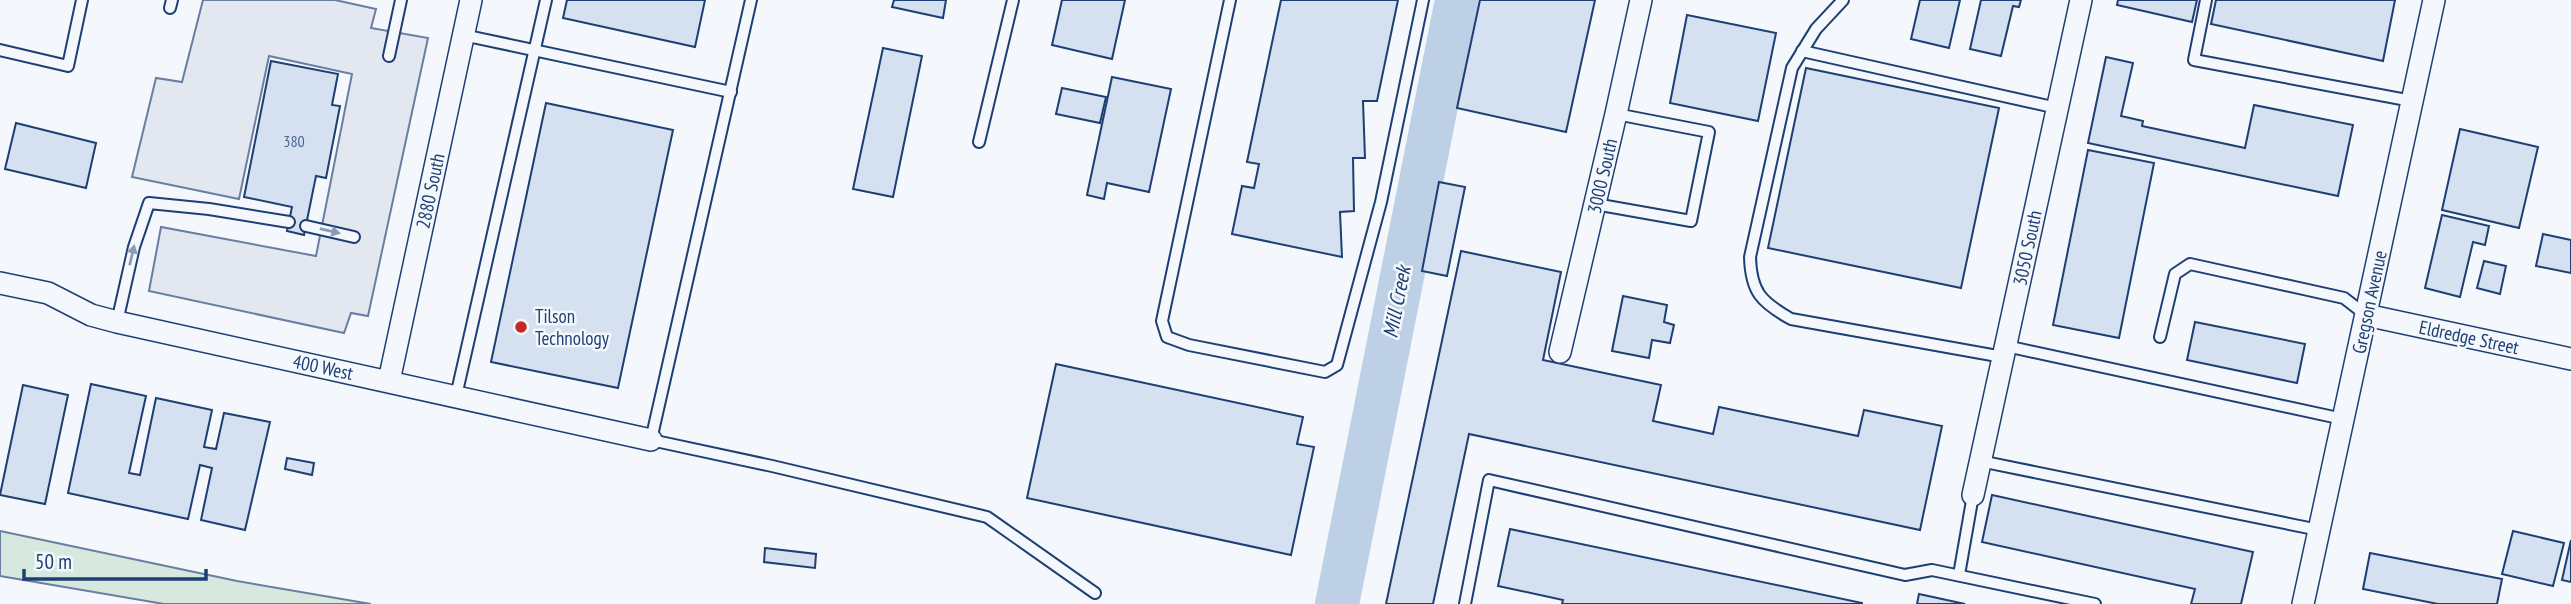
<svg xmlns="http://www.w3.org/2000/svg" width="2571" height="604" font-family="'PT Sans Narrow',sans-serif">
	<style>
		.green { fill: #d7e8df; stroke: #687fa3; stroke-width: 2 }
		.parking { fill: #e3e8f0; stroke: #687fa3; stroke-width: 2 }
		.lines { fill: none; stroke-linecap: round; stroke-linejoin: round }
		.river { stroke: #bed0e5; stroke-width: 44 }
		.building { fill: #d5e0f0; stroke: #1d3f73; stroke-width: 2 }
		.lane-casing { stroke: #1d3f73; stroke-width: 14 }
		.street-casing { stroke: #1d3f73; stroke-width: 24 }
		.lane { stroke: #f4f7fb; stroke-width: 10 }
		.street { stroke: #f4f7fb; stroke-width: 21 }
		.oneway { fill: #889bb7 }
		.poi-dot { fill: #c62828; stroke: #f4f7fb; stroke-width: 2.5 }
		.labels { text-anchor: middle; stroke-width: 5; stroke-linejoin: round; paint-order: stroke }
		.number-label { font-size: 16px; fill: #4b6792 }
		.street-label { font-size: 19px; fill: #1d3f73; stroke: #f4f7fb }
		.poi-label { font-size: 19px; fill: #1d3f73; stroke: #f4f7fb; text-anchor: start }
		.water-label { font-size: 21px; font-style: italic; fill: #1d3f73; stroke: #f4f7fb }
	</style>
	<rect width="100%" height="100%" fill="#f4f7fb"/>
	<polygon class="green" points="0,531 237,581 371,604 164,604 0,576"/>
	<polygon class="parking" points="203,0 335,0 376,9 371,28 428,38 368,316 351,313 344,333 149,291 161,227 316,256 352,74 269,56 239,199 132,177 156,78 182,82"/>
	<g class="lines">
		<polyline class="river" points="1337,604 1457,0"/>
	</g>
	<g class="building">
		<polygon points="567,0 705,0 695,47 563,18"/>
		<polygon points="894,0 946,0 943,18 892,7"/>
		<polygon points="1062,0 1125,0 1112,59 1052,45"/>
		<polygon points="1281,0 1398,0 1377,101 1363,101 1365,158 1353,158 1354,211 1340,212 1342,257 1232,234 1242,186 1254,188 1259,164 1247,162"/>
		<polygon points="1480,0 1595,0 1566,132 1457,108"/>
		<polygon points="1920,0 1960,0 1949,48 1911,39"/>
		<polygon points="1981,0 2021,0 2019,7 2013,6 2001,56 1970,49"/>
		<polygon points="2118,0 2197,0 2192,22 2117,5"/>
		<polygon points="2216,0 2395,0 2383,61 2211,24"/>
		<polygon points="1687,15 1776,33 1758,121 1670,103"/>
		<polygon points="883,48 922,56 893,197 853,189"/>
		<polygon points="2106,57 2133,63 2121,116 2143,121 2142,126 2245,148 2254,105 2353,125 2338,196 2088,143"/>
		<polygon points="271,61 338,74 332,105 340,106 326,178 316,176 304,235 287,231 292,207 244,197"/>
		<polygon points="1806,68 1999,108 1961,288 1768,248"/>
		<polygon points="1112,77 1171,89 1149,192 1107,183 1104,199 1087,195"/>
		<polygon points="1062,88 1106,97 1100,123 1056,114"/>
		<polygon points="546,103 673,130 618,388 491,362"/>
		<polygon points="16,123 96,143 86,188 5,169"/>
		<polygon points="2460,129 2538,147 2519,228 2442,210"/>
		<polygon points="2088,150 2154,163 2119,338 2053,325"/>
		<polygon points="1439,182 1465,187 1447,276 1422,271"/>
		<polygon points="2442,215 2489,226 2485,245 2473,242 2460,297 2425,288"/>
		<polygon points="2543,234 2571,240 2571,273 2536,266"/>
		<polygon points="1461,251 1561,272 1543,360 1661,385 1653,421 1713,434 1719,407 1858,436 1864,410 1942,426 1920,530 1469,434 1433,604 1386,604"/>
		<polygon points="2484,261 2506,266 2500,294 2477,288"/>
		<polygon points="1623,296 1667,305 1664,322 1674,325 1670,343 1652,340 1649,358 1612,351"/>
		<polygon points="2195,322 2305,344 2297,383 2187,360"/>
		<polygon points="1056,364 1303,417 1297,444 1314,447 1291,555 1027,498"/>
		<polygon points="91,384 146,396 129,473 140,475 156,398 212,410 204,447 216,449 224,413 270,422 245,530 201,520 212,468 200,465 188,519 68,493"/>
		<polygon points="23,385 68,395 45,504 0,495"/>
		<polygon points="287,458 314,463 312,475 285,469"/>
		<polygon points="1992,495 2253,552 2241,604 2191,604 2195,589 1982,542"/>
		<polygon points="1510,529 1862,603 1862,604 1562,604 1563,600 1498,586"/>
		<polygon points="2513,531 2564,543 2553,586 2502,574"/>
		<polygon points="2571,540 2571,582 2562,580"/>
		<polygon points="765,548 816,554 815,568 764,562"/>
		<polygon points="2370,553 2502,579 2497,604 2438,604 2363,589"/>
		<polygon points="1919,594 1965,604 1917,604"/>
	</g>
	<g class="lines">
		<defs>
			<g id="lane">
				<polyline points="751,0 651,440 772,466 987,517 1095,593"/>
				<polyline points="1230,0 1162,321 1167,337 1189,345 1325,372 1337,365 1381,202 1423,0"/>
				<path d="M1843,0l-27,29 -24,39 -42,189c1,35 11,45 41,62l212,38"/>
				<polyline points="2206,0 2194,60 2412,101"/>
				<polyline points="170,8 172,0"/>
				<polyline points="463,35 731,92"/>
				<polyline points="0,50 68,66 82,0"/>
				<polyline points="1802,51 2057,108"/>
				<polyline points="389,56 401,0"/>
				<polyline points="979,142 1013,0"/>
				<polyline points="1595,204 1691,221 1709,132 1616,114"/>
				<polyline points="306,226 354,237"/>
				<polyline points="117,322 134,247 149,203 209,209 289,222"/>
				<polyline points="2160,337 2175,274 2190,264 2344,298 2366,315"/>
				<polyline points="2006,346 2343,419"/>
				<polyline points="456,396 546,0"/>
				<polyline points="1980,461 2319,530"/>
				<polyline points="1959,575 1973,495"/>
				<polyline points="1465,604 1489,480 1905,575 1932,570 2095,604"/>
			</g>
			<g id="street">
				<polyline points="0,283 48,293 91,315 117,322 651,440"/>
				<polyline points="2366,315 2571,359"/>
				<polyline points="1560,352 1616,114 1641,0"/>
				<polyline points="389,381 471,0"/>
				<polyline points="1973,495 2081,0"/>
				<polyline points="2303,604 2434,0"/>
			</g>
		</defs>
		<use href="#lane" class="lane-casing"/>
		<use href="#street" class="street-casing"/>
		<use href="#lane" class="lane"/>
		<use href="#street" class="street"/>
	</g>
	<defs><path id="oneway-solid" d="M-6-.8H1V-3.2L6.5 0L1 3.2V.8H-6Z" transform="scale(1.75)"/></defs>
	<g class="oneway">
		<use href="#oneway-solid" transform="translate(330 231) rotate(13)"/>
		<use href="#oneway-solid" transform="translate(132 255) rotate(-77)"/>
	</g>
	<circle class="poi-dot" cx="521" cy="327" r="7"/>
	<g class="labels">
		<g class="number-label">
			<text x="294" y="147">380</text>
		</g>
		<g class="street-label">
			<text transform="translate(1602 176) rotate(-77)" y="7">3000 South</text>
			<text transform="translate(430 191) rotate(-78)" y="7">2880 South</text>
			<text transform="translate(2027 248) rotate(-78)" y="7">3050 South</text>
			<text transform="translate(2369 302) rotate(-78)" y="7">Gregson Avenue</text>
			<text transform="translate(2469 337) rotate(12)" y="7">Eldredge Street</text>
			<text transform="translate(323 367) rotate(12)" y="7">400 West</text>
		</g>
		<g class="poi-label">
			<text x="535" y="323">Tilson<tspan x="535" dy="22">Technology</tspan></text>
		</g>
		<g class="water-label">
			<text transform="translate(1397 302) rotate(-79)" y="7">Mill Creek</text>
		</g>
	</g>
	<path d="M24 569v10h182v-10" fill="none" stroke="#1d3f73" stroke-width="3.5"/>
	<text x="35" y="569" font-size="21" fill="#1d3f73" stroke="#f4f7fb" stroke-width="5" paint-order="stroke">50 m</text>
</svg>
